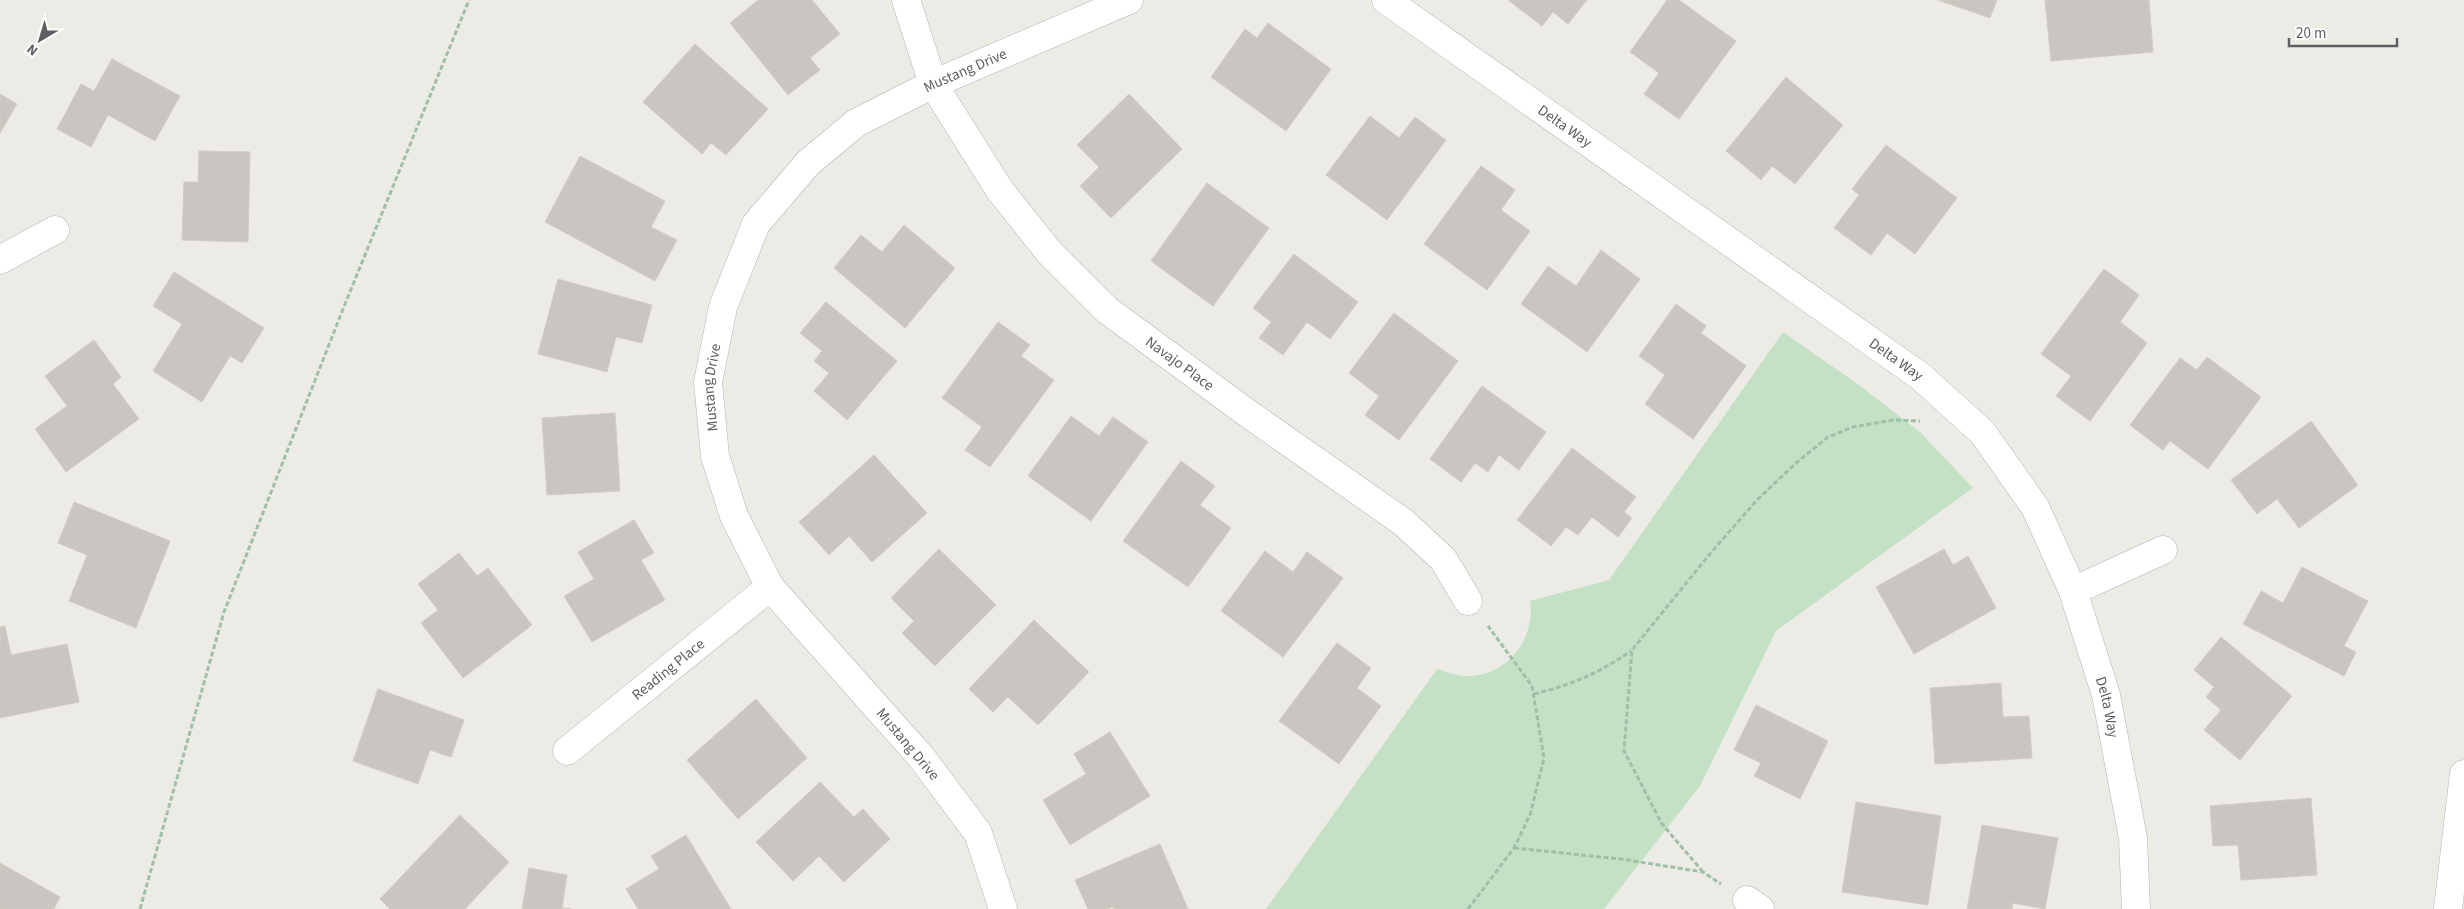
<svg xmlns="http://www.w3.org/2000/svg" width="2464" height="909" font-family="'Source Sans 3',sans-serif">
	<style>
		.green { fill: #c5e1c5 }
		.building { fill: #c9c6c1; stroke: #d1cdc4 }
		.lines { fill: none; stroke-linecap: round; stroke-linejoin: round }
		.street-casing { stroke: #b2b4b8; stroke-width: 29 }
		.secondary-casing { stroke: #b1b4b8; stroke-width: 29 }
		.path { stroke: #9ec0a8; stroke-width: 3; stroke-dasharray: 5 2.5; stroke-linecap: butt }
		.street { stroke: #fff; stroke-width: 28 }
		.secondary { stroke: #fff; stroke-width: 28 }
		.labels { text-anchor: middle; stroke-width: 4.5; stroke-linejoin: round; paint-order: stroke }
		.street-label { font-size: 15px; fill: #5d5f63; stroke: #fff }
	</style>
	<rect width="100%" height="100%" fill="#edebe5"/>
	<path class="green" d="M1783,332l76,53 61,47 53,56 -197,143 -76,155 -96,123h-338l171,-240c11,3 21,8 33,7 38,-1 66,-39 60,-75l79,-21z"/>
	<g class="building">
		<polygon points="758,0 812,0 840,34 810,58 820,70 788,95 730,23"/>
		<polygon points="1508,0 1587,0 1568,24 1553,12 1542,26"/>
		<polygon points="1667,0 1679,0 1736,41 1679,119 1644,94 1659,73 1630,52"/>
		<polygon points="1938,0 1997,0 1990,18"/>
		<polygon points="2045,0 2149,0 2153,52 2051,61"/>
		<polygon points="1268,23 1331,69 1286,131 1211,77 1245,29 1257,38"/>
		<polygon points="695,44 768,109 726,155 711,143 702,154 643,102"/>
		<polygon points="112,59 180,96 155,141 108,115 91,147 57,129 81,84 94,91"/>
		<polygon points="1786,77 1843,125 1795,184 1772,166 1761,180 1726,151"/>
		<polygon points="0,94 17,104 0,133"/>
		<polygon points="1129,94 1182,149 1111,218 1080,186 1099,167 1077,145"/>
		<polygon points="1370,116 1399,138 1415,117 1446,140 1387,220 1326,175"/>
		<polygon points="1886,145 1957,198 1915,254 1887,233 1871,255 1834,228 1859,195 1852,189"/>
		<polygon points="199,151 250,152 248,242 182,240 184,182 198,182"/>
		<polygon points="580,156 665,201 651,227 677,240 655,281 545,222"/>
		<polygon points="1481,166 1515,190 1501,210 1530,231 1487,290 1424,244"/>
		<polygon points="1207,183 1269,228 1213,306 1151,261"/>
		<polygon points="904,225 955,268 905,328 834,268 861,235 882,252"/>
		<polygon points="1601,250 1640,279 1587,352 1521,304 1548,266 1576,286"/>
		<polygon points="1294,254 1358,302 1330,339 1307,322 1283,355 1259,338 1271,322 1253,308"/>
		<polygon points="2104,269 2139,295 2120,322 2147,343 2090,421 2056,396 2071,376 2041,354"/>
		<polygon points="174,272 264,328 242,363 230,356 202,402 153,371 182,324 153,306"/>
		<polygon points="558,279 652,305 642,343 616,337 607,372 538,354"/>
		<polygon points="826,302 897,361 847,420 814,391 829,373 814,361 822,351 800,333"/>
		<polygon points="1676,304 1706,326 1701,333 1746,366 1693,439 1645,404 1665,375 1639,356"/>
		<polygon points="1394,313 1458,361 1399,440 1365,415 1379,396 1349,373"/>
		<polygon points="998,322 1030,345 1021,356 1054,380 990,467 965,450 982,427 942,398"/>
		<polygon points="94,340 121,377 113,384 139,419 66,472 35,429 67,406 45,376"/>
		<polygon points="2207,357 2261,397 2208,469 2170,441 2163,450 2130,425 2180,358 2197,370"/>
		<polygon points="1482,386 1546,432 1519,470 1499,455 1488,472 1475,463 1461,482 1430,459"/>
		<polygon points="615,413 620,491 547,495 542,418"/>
		<polygon points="1071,416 1099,436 1113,417 1148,442 1091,521 1028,476"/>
		<polygon points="2311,421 2358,485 2299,528 2277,499 2257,514 2231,480"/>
		<polygon points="1572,448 1636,497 1624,512 1632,518 1618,537 1592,517 1578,535 1566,527 1551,546 1517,520"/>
		<polygon points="874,455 927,513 872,562 849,536 829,555 799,522"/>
		<polygon points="1181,461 1215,486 1200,505 1231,528 1188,587 1123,541"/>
		<polygon points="74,502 170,541 136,628 69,601 87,555 58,543"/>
		<polygon points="634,520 654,553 641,560 665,600 592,642 564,596 594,579 578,552"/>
		<polygon points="939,549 996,605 935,666 902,633 914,621 891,598"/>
		<polygon points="1944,549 1953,565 1968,556 1996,608 1914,654 1876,587"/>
		<polygon points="1265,551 1293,572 1307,552 1343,578 1283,657 1221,611"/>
		<polygon points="459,553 477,576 488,568 532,625 463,678 421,623 438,610 418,584"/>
		<polygon points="2302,567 2368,601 2344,646 2356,652 2344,676 2243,624 2261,591 2283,603"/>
		<polygon points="1034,620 1089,672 1038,725 1008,697 993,712 969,689"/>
		<polygon points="5,626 11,655 67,644 79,702 0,718 0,627"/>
		<polygon points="2221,637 2292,696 2240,760 2204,730 2221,710 2206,697 2214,687 2194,670"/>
		<polygon points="1337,643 1371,668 1357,688 1381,706 1339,764 1279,721"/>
		<polygon points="2001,683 2003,717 2029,716 2032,758 1935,764 1930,688"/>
		<polygon points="378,689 464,720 451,757 430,750 418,784 353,761"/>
		<polygon points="756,699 807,758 738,819 687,760"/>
		<polygon points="1756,705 1828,741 1800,799 1754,776 1761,763 1734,750"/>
		<polygon points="1110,732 1150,796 1070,845 1043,800 1086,774 1074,754"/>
		<polygon points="820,782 854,817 863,809 890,839 844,882 819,856 793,881 756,842"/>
		<polygon points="2311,798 2317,875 2241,880 2238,845 2213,846 2210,806"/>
		<polygon points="1856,802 1941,816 1928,905 1842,892"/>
		<polygon points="460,815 509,862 465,909 390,909 380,899"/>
		<polygon points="1982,825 2058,838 2045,909 2013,903 2012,909 1967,909"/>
		<polygon points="686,835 731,909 638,909 626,889 659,869 651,856"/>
		<polygon points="1160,844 1188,909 1114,909 1113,907 1107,909 1088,909 1075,880"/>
		<polygon points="0,863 60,897 54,909 0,909"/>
		<polygon points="529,868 567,875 562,908 571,909 522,909"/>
	</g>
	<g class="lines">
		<defs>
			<g id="street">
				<path id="s1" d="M906,0l27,84 66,105 50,63 58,58 143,105 153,107 40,37 25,42"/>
				<path id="s2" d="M1386,0l534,376 62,56 53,75 38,84 33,104 27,143 3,71"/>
				<polyline points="0,260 55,230"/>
				<polyline points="2073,591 2163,550"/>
				<path id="s3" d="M567,751l203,-164"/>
				<polyline points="1747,900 1760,909"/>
				<path id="s4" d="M1003,909l-25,-76 -56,-75 -152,-171 -36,-71 -19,-60 -7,-74 15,-75 33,-83 52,-61 48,-40 77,-39 196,-84"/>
			</g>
			<polyline id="secondary" points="2448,909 2464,774"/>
		</defs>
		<use href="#street" class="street-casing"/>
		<use href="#secondary" class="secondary-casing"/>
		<g class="path">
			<path d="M1534,694c40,-10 63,-20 97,-43"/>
			<polyline points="1514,848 1621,859 1703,872 1721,884"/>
			<polyline points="1703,872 1662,824 1624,751 1632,650 1709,555 1757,500 1796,463 1828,437 1853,427 1893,420 1920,421"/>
			<polyline points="140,909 224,612 343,309 469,0"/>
			<polyline points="1468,909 1514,848 1530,815 1544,758 1532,686 1488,626"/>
		</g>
		<use href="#street" class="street"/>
		<use href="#secondary" class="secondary"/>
	</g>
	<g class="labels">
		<g class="street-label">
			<text dy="5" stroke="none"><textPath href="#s4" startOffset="1049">Mustang Drive</textPath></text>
			<text dy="5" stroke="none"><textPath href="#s2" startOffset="219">Delta Way</textPath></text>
			<text dy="5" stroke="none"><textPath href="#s2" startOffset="624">Delta Way</textPath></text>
			<text dy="5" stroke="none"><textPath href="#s1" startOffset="465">Navajo Place</textPath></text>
			<text dy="5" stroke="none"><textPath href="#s4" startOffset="614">Mustang Drive</textPath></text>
			<text dy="5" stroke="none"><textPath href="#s3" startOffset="130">Reading Place</textPath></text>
			<text dy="5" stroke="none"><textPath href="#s2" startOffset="1042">Delta Way</textPath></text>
			<text transform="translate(908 744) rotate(50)" y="5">Mustang Drive</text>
		</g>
	</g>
	<g transform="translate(40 40) rotate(218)" stroke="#ffffff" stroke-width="4" paint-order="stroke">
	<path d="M0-4L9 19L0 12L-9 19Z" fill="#5d5f63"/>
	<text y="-8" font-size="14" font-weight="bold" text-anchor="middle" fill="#5d5f63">N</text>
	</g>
	<path d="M2289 38v8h108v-8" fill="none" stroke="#5d5f63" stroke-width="2.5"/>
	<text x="2296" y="38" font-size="15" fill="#5d5f63" stroke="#ffffff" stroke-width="4" paint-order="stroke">20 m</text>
</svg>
